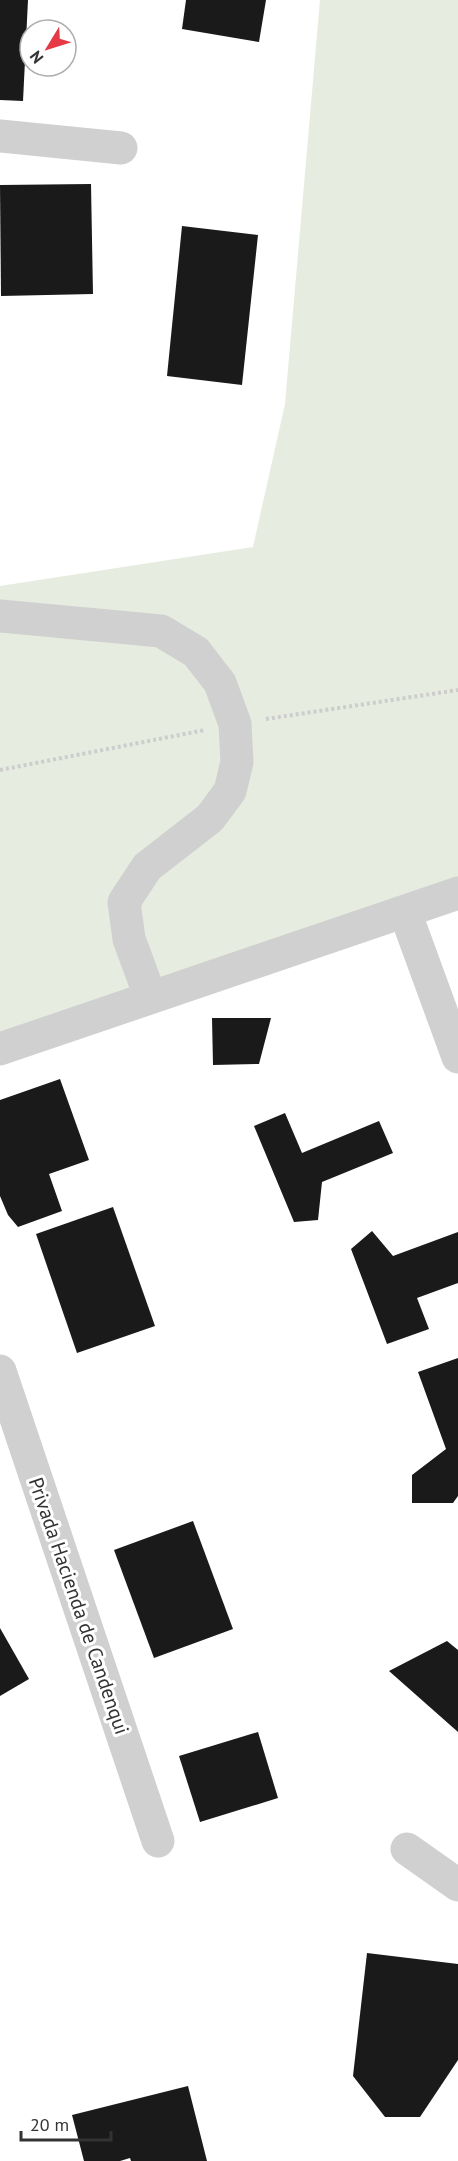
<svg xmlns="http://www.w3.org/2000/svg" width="458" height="2161" font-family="'PT Sans',sans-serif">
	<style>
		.green { fill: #e6ecdf }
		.building { fill: #1a1a1a }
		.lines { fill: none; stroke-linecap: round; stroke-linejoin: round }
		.path { stroke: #cdcdcd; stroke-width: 4; stroke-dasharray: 3 3; stroke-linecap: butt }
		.minor { stroke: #d0d0d0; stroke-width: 33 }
		.labels { text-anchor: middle; stroke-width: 6; stroke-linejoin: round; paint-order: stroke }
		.street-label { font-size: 20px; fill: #333; stroke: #fff }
	</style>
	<rect width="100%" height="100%" fill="#fff"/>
	<polygon class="green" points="320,0 458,0 458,893 0,1049 0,586 253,547 285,404"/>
	<g class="building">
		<polygon points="0,0 28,0 23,101 0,100"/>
		<polygon points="186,0 266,0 259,42 182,29"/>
		<polygon points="91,184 93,294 1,296 0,185"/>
		<polygon points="182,226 258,235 242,385 167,376"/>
		<polygon points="212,1018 271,1018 259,1064 213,1065"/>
		<polygon points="60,1079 89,1160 49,1174 62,1211 18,1227 8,1215 0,1196 0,1100"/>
		<polygon points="285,1113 302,1153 379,1121 393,1153 322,1182 318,1220 294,1222 254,1126"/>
		<polygon points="113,1207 155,1326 77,1353 36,1234"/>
		<polygon points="372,1231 393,1256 458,1232 458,1283 417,1298 429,1329 387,1344 351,1249"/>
		<polygon points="458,1358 458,1496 453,1503 412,1503 412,1475 446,1449 418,1372"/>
		<polygon points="193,1521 233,1629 154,1658 114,1550"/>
		<polygon points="0,1628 29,1679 0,1696"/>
		<polygon points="447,1641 458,1650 458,1732 389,1671"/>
		<polygon points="258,1732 278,1798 200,1822 179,1756"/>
		<polygon points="367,1953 458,1964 458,2060 420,2117 385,2117 353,2076"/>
		<polygon points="188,2086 207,2161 131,2161 130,2158 120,2161 84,2161 72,2115"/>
	</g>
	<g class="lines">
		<g class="path">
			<polyline points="266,719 458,690"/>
			<polyline points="0,770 205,730"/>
		</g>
		<g class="minor">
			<polyline points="0,136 121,148"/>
			<polyline points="0,616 161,631 196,652 220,683 235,724 237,762 230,791 210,818 147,867 124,902 129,939 150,996"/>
			<polyline points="405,912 458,1057"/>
			<polyline points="0,1049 458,893"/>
			<polyline points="0,1371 158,1841"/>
			<polyline points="407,1849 458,1885"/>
		</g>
	</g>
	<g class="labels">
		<g class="street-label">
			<text transform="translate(79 1606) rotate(71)" y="7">Privada Hacienda de Candenqui</text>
		</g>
	</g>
	<g transform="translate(48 48) rotate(232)"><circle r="28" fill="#ffffff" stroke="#adadad" stroke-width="1.5"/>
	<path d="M0-4.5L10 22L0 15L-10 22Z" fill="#e63946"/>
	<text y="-9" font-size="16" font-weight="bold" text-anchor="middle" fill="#333333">N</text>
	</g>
	<path d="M21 2131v9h90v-9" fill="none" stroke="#333333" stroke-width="3"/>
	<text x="30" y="2131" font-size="18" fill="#333333" stroke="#ffffff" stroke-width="4.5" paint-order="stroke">20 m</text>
</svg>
